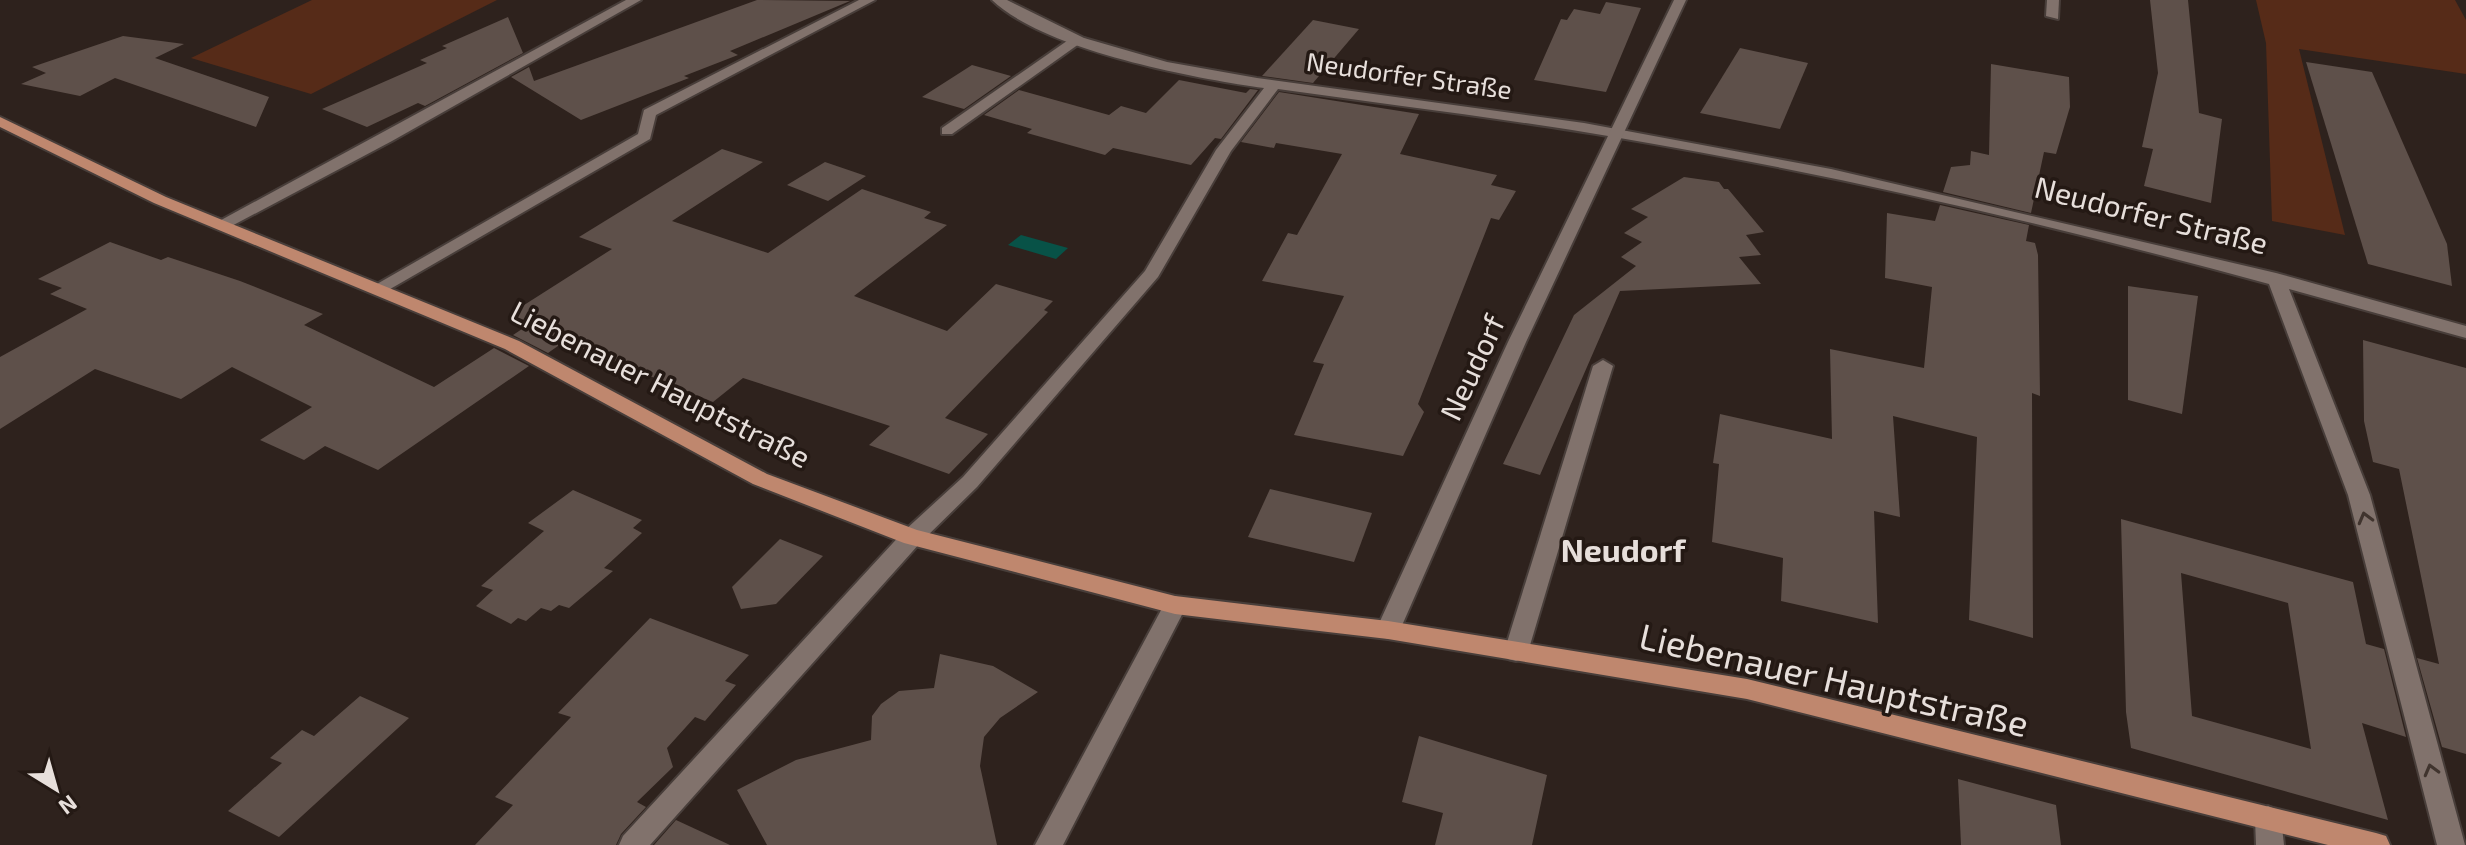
<svg xmlns="http://www.w3.org/2000/svg" width="2466" height="845" font-family="'Exo 2',sans-serif">
	<style>
		.green { fill: #562b18 }
		.water { fill: #085247 }
		.building { fill: #5e504a; fill-rule: evenodd }
		.lines { fill: none; stroke-linecap: round; stroke-linejoin: round }
		.lane-casing { stroke: #483e3a; stroke-width: 4 }
		.street-casing { stroke: #483e3a; stroke-width: 4 }
		.secondary-casing { stroke: #483e3a; stroke-width: 4 }
		.primary-casing { stroke: #483e3a; stroke-width: 4 }
		.lane { fill: #81726c; fill-rule: evenodd }
		.street { fill: #81726c; fill-rule: evenodd }
		.secondary { fill: #81726c; fill-rule: evenodd }
		.primary { fill: #bf876e; fill-rule: evenodd }
		.oneway { stroke: #40342e }
		.labels { text-anchor: middle; stroke-width: 7; stroke-linejoin: round; paint-order: stroke }
		.far-street-label { font-size: 26px; fill: #e7dfdb; stroke: #241914 }
		.street-label { font-size: 30px; fill: #e7dfdb; stroke: #241914 }
		.neighbourhood-label { font-size: 32px; font-weight: bold; fill: #e7dfdb; stroke: #241914 }
		.near-street-label { font-size: 36px; fill: #e7dfdb; stroke: #241914 }
	</style>
	<rect width="100%" height="100%" fill="#2e221d"/>
	<g class="green">
		<polygon points="312,0 497,0 311,94 191,58"/>
		<polygon points="2256,0 2455,0 2466,20 2466,74 2299,49 2345,235 2272,221 2266,43"/>
	</g>
	<polygon class="water" points="1021,235 1068,248 1056,259 1008,245"/>
	<g class="building">
		<polygon points="757,0 850,1 730,51 738,55 684,76 689,78 581,120 511,77 529,67 534,81"/>
		<polygon points="2150,0 2188,0 2199,113 2222,119 2211,203 2144,186 2153,149 2142,147 2158,73"/>
		<polygon points="1606,2 1641,8 1606,92 1534,80 1561,19 1567,20 1574,9 1600,14"/>
		<polygon points="508,17 523,53 425,106 418,103 367,127 322,109 427,63 420,60 447,48 442,46"/>
		<polygon points="1313,20 1359,29 1313,83 1262,76"/>
		<polygon points="123,36 184,44 155,58 269,97 256,127 115,78 80,96 21,84 46,73 32,67"/>
		<polygon points="1740,48 1808,63 1780,129 1700,113"/>
		<polygon points="2306,62 2372,72 2447,244 2452,286 2368,264"/>
		<polygon points="1991,64 2069,77 2070,107 2056,154 2044,152 2031,213 1943,192 1951,167 1970,165 1971,151 1989,155"/>
		<polygon points="972,65 1011,76 964,109 922,97"/>
		<polygon points="1179,80 1246,93 1250,89 1258,90 1221,139 1215,138 1191,165 1113,148 1105,155 1027,133 1032,129 984,115 1019,90 1109,115 1121,106 1146,113"/>
		<polygon points="1279,92 1419,114 1400,154 1497,175 1491,185 1516,191 1499,220 1491,218 1418,404 1424,412 1403,456 1294,435 1324,364 1313,362 1344,296 1262,281 1288,233 1297,235 1342,154 1276,143 1274,148 1241,142"/>
		<polygon points="722,149 763,162 672,221 768,253 862,189 931,212 924,218 947,225 854,296 947,331 996,284 1053,301 1044,310 1048,312 945,418 988,434 949,474 869,445 890,426 743,378 713,402 565,341 548,353 513,335 531,323 510,314 612,249 579,237"/>
		<polygon points="825,162 866,176 828,201 787,185"/>
		<polygon points="1684,177 1719,182 1724,189 1728,189 1764,232 1746,235 1761,255 1739,257 1761,284 1620,291 1540,475 1503,464 1574,315 1636,266 1621,257 1642,242 1624,233 1648,217 1631,209"/>
		<polygon points="1940,205 2029,225 2026,241 2035,243 2038,255 2040,396 2032,393 2033,638 1969,620 1977,437 1893,416 1900,517 1874,511 1878,623 1781,601 1783,558 1712,542 1719,464 1713,463 1720,414 1832,439 1830,349 1924,368 1932,287 1885,278 1887,213 1935,221"/>
		<polygon points="110,242 161,260 168,257 240,281 323,314 304,325 434,387 494,348 529,366 378,470 325,446 304,460 260,440 312,407 232,367 181,399 95,369 0,429 0,357 87,309 50,294 62,288 38,279"/>
		<polygon points="2128,286 2198,296 2182,414 2128,400"/>
		<polygon points="2363,340 2466,368 2466,754 2442,747 2417,658 2439,664 2399,469 2373,462 2364,421"/>
		<polygon points="1270,489 1372,513 1354,562 1248,537"/>
		<polygon points="573,490 642,520 633,528 642,533 604,568 613,571 569,608 559,605 551,611 541,608 526,621 518,618 511,624 476,606 493,590 481,586 544,531 528,523"/>
		<path d="M2121,519l232,63 13,62 18,5 22,88 -44,-14 26,97 -257,-72 -5,-36zM2181,573l107,30 23,146 -119,-33z"/>
		<polygon points="780,539 823,556 776,604 741,609 732,587"/>
		<polygon points="650,618 749,655 725,681 736,685 705,721 695,717 667,748 673,767 637,802 646,807 621,834 616,845 475,845 513,805 495,797 571,717 558,713"/>
		<polygon points="940,654 993,666 1038,692 1000,718 984,737 980,766 997,845 767,845 737,790 796,760 871,740 872,716 881,704 899,691 934,688"/>
		<polygon points="360,696 409,718 279,837 228,811 282,763 270,758 302,730 314,736"/>
		<polygon points="1419,736 1547,775 1532,845 1435,845 1443,813 1402,802"/>
		<polygon points="1958,779 2056,805 2061,845 1961,845"/>
		<polygon points="676,820 730,845 654,845"/>
	</g>
	<g class="lines">
		<defs>
			<g id="lane">
				<polygon points="626,0 641,0 392,141 226,229 220,230 212,225"/>
				<polygon points="859,0 875,0 656,115 650,139 385,292 379,293 370,288 638,134 644,110"/>
				<polygon points="1074,36 1086,39 952,134 942,134 942,128"/>
				<polygon points="1603,360 1613,366 1528,652 1524,659 1516,661 1508,659 1504,652 1593,366"/>
			</g>
			<g id="street">
				<path d="M992,0h15l77,38 83,24 90,16 327,45 247,46 445,104 190,53v12l-177,-49 81,206 95,350h-28l-89,-350 -79,-211c-216,-59 -435,-110 -655,-147 -112,-19 -224,-32 -336,-48l-47,62 -73,126 -181,210 -57,56 -270,302h-31l4,-9 281,-305 59,-54 182,-206 71,-121 48,-62c-71,-10 -220,-38 -272,-88z"/>
				<polygon points="2047,0 2059,0 2058,19 2046,16"/>
				<polygon points="1175,596 1183,599 1187,605 1063,845 1035,845 1167,599"/>
				<polygon points="2268,806 2277,810 2281,818 2284,845 2256,845 2255,818 2259,810"/>
			</g>
			<polygon id="secondary" points="1674,0 1686,0 1526,342 1400,630 1396,636 1388,639 1380,636 1376,630 1508,342"/>
			<polygon id="primary" points="0,117 166,197 519,341 767,474 917,530 1175,596 1388,621 1747,679 2376,833 2386,836 2390,845 2328,845 1747,699 1388,639 1175,614 904,543 753,484 505,349 154,203 0,127"/>
		</defs>
		<use href="#lane" class="lane-casing"/>
		<use href="#street" class="street-casing"/>
		<use href="#secondary" class="secondary-casing"/>
		<use href="#primary" class="primary-casing"/>
		<use href="#lane" class="lane"/>
		<use href="#street" class="street"/>
		<use href="#secondary" class="secondary"/>
		<use href="#primary" class="primary"/>
	</g>
	<defs><path id="oneway-chevron" d="M-2-3.5L2.5 0L-2 3.5" fill="none" stroke-width="1.6" stroke-linecap="round" stroke-linejoin="round" transform="scale(2)"/></defs>
	<g class="oneway">
		<use href="#oneway-chevron" transform="translate(2365 518) rotate(-105)"/>
		<use href="#oneway-chevron" transform="translate(2431 770) rotate(-105)"/>
	</g>
	<g class="labels">
		<g class="far-street-label">
			<text transform="translate(1409 76) rotate(8)" y="9">Neudorfer Straße</text>
		</g>
		<g class="street-label">
			<text transform="translate(2151 216) rotate(14)" y="10">Neudorfer Straße</text>
			<text transform="translate(1473 368) rotate(-65)" y="10">Neudorf</text>
			<text transform="translate(660 385) rotate(27)" y="10">Liebenauer Hauptstraße</text>
		</g>
		<g class="neighbourhood-label">
			<text x="1623" y="562">Neudorf</text>
		</g>
		<g class="near-street-label">
			<text transform="translate(1834 680) rotate(13)" y="13">Liebenauer Hauptstraße</text>
		</g>
	</g>
	<g transform="translate(56 789) rotate(143)" stroke="#241914" stroke-width="6" paint-order="stroke">
	<path d="M0-6L14 30L0 20L-14 30Z" fill="#e7dfdb"/>
	<text y="-12" font-size="22" font-weight="bold" text-anchor="middle" fill="#e7dfdb">N</text>
	</g>
</svg>
